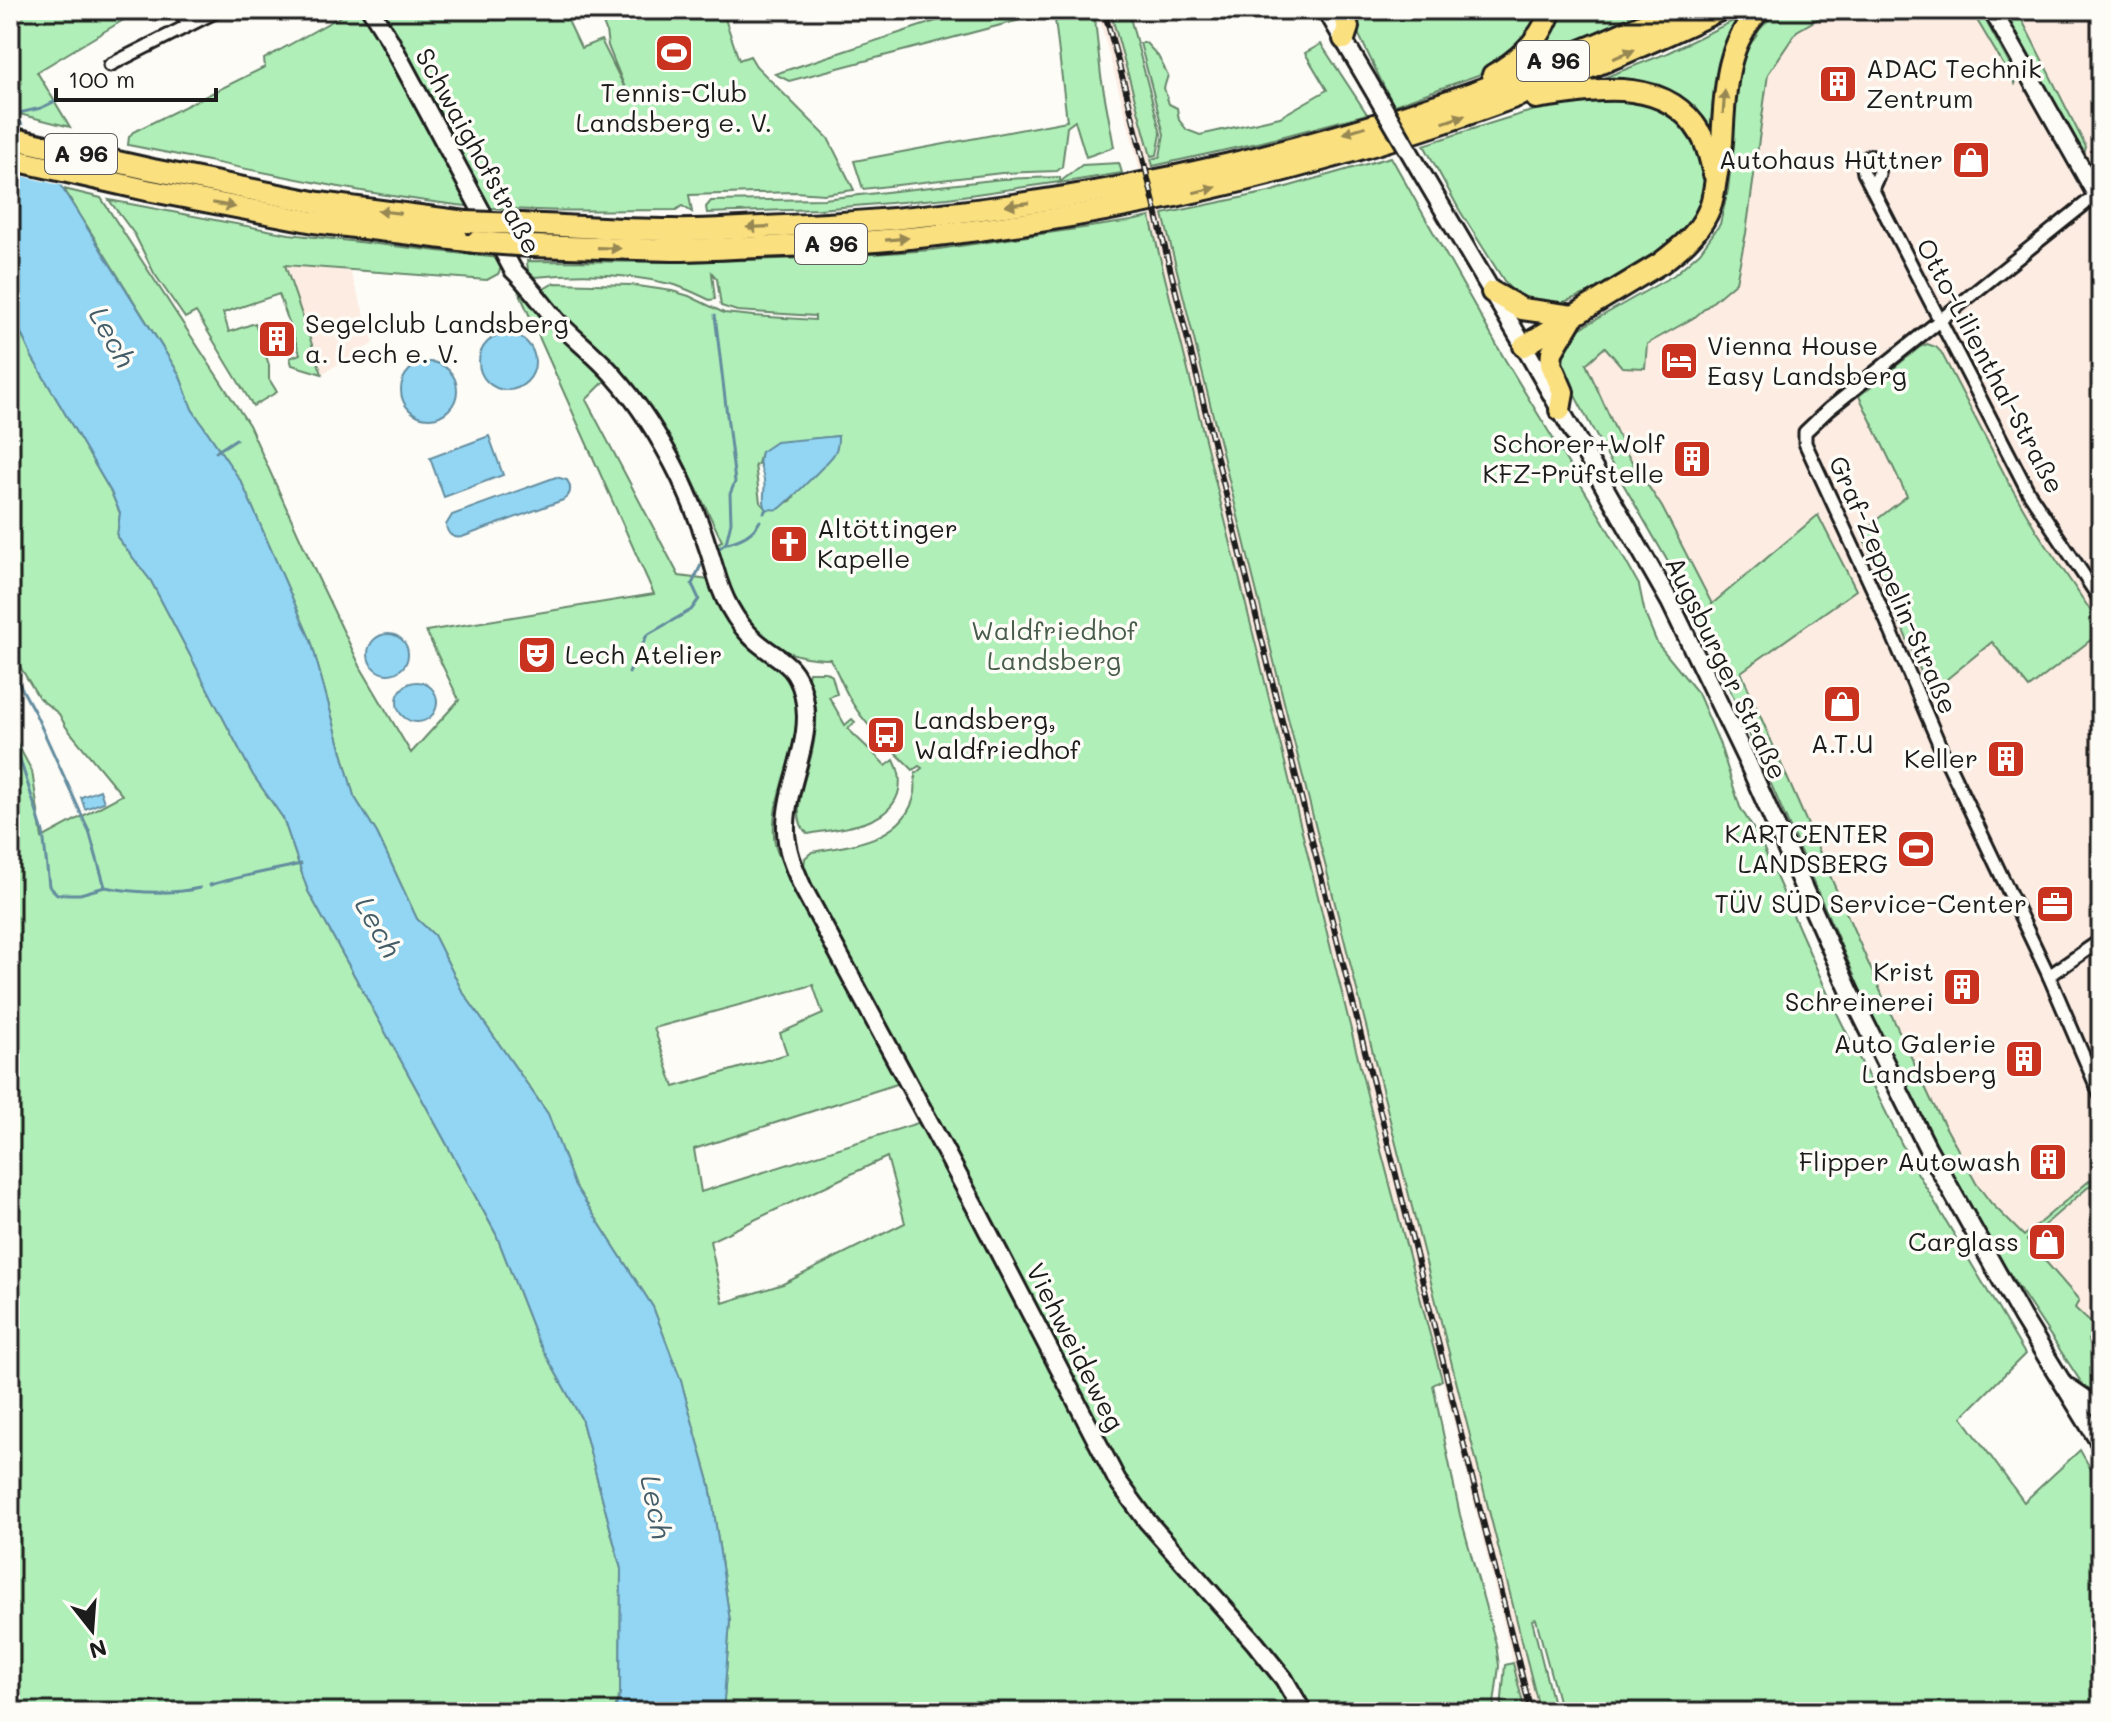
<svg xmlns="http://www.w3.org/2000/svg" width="2111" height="1722" font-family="Mali,sans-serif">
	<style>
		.built { fill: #fdece2 }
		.green { fill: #b0f0b8; stroke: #66866a; stroke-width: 2; fill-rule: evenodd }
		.water { fill: #92d6f4; stroke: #638c9e; stroke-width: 2 }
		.pier { fill: #fdfcf7 }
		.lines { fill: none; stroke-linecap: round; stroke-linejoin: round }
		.stream { stroke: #638c9e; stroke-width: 3 }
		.street-casing { stroke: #1c1c1c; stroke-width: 17 }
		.secondary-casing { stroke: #1c1c1c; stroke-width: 22 }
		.highway-casing { stroke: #1c1c1c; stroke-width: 26 }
		.street { stroke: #fdfcf7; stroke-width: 11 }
		.secondary { stroke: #fdfcf7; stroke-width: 16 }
		.highway { stroke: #fbe080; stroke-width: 20 }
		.rail-casing { stroke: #1c1c1c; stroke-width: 6 }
		.rail { stroke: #fdfcf7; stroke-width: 3; stroke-dasharray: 9; stroke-linecap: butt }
		.secondary-bridge-casing { stroke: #1c1c1c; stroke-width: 22; stroke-linecap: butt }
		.highway-bridge-casing { stroke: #1c1c1c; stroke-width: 26; stroke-linecap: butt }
		.secondary-bridge { stroke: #fdfcf7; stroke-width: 16 }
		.highway-bridge { stroke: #fbe080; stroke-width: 20 }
		.oneway { fill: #978853 }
		.labels { text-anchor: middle; stroke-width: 7; stroke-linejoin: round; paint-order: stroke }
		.shield { fill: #fdfcf7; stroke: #605f5e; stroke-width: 2 }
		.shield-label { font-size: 24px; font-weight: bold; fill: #1c1c1c }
		.poi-label { font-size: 26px; fill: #1c1c1c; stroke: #fdfcf7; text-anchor: end }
		.street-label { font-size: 26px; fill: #1c1c1c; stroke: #fdfcf7 }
		.park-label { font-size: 26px; fill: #485c4b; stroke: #fdfcf7 }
		.water-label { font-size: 28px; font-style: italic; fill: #455d68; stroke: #fdfcf7 }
	</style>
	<rect width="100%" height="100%" fill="#fdfcf7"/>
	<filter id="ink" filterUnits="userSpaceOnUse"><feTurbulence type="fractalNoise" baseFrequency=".0125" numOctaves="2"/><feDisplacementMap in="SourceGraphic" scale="16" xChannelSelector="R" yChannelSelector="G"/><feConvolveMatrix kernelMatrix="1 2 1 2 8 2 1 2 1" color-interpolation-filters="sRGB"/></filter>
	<g filter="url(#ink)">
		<g class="built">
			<polygon points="1097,10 1110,10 1135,95 1287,714 1540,1712 1525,1712 1461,1450 1380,1147 1150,217 1135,150"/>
			<polygon points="1803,10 2101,10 2101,1378 2037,1288 1955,1146 1933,1104 1662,507 1625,451 1586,363 1735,233 1752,71"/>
			<polygon points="284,265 350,271 374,343 322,374"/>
		</g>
		<g class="green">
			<polygon points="10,10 131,10 135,13 37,72 70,127 15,113 10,105"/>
			<path d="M352,10h134l8,10 15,-1 17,-9h37l18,38 20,-8 24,48 -17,-42 -2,-15 -8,-21h124l17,50 11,-4 6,10 72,72 26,52 -30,4 -30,-2 -105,3 3,17 -10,-6 -6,4c-72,0 -146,3 -219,-5 -111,-13 -220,-39 -329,-60l1,-8 4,-5 132,-65 -1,-8z"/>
			<polygon points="969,10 1094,10 1101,76 1114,147 1086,157 1075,121 1067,127 1062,167 1057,171 1002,173 863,189 854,161 1067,121 1054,11 789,81 775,74"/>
			<polygon points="1110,10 1128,10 1161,134 1157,155 1151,156"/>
			<polygon points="1347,10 1545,10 1542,20 1495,69 1394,105 1385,89"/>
			<polygon points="1557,10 1647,10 1536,58 1533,54"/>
			<polygon points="1777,10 1833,10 1797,31 1768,74 1746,233 1736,282 1695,317 1647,344 1645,368 1622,367 1605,347 1586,364 1625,451 1662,507 1712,604 1818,515 1856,590 1741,672 1884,999 1933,1104 1976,1183 1991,1203 2024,1236 2101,1171 2101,1176 2027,1240 2079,1300 2075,1308 2096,1328 2088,1340 2101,1360 2101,1402 2087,1391 2004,1265 1921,1116 1866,1003 1708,639 1686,604 1671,567 1607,456 1563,373 1561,359 1567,344 1579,329 1674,275 1700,252 1720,224 1728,190 1732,153 1736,87 1741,59 1760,29"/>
			<polygon points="1971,10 1980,10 2017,78 2015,84"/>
			<polygon points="2004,10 2017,10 2086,147 2084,154"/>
			<polygon points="1741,17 1715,145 1700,119 1585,85 1665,54"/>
			<polygon points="1140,43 1146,43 1158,56 1168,75 1164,88 1169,104 1177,108 1179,120 1187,130 1200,135 1280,117 1327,90 1305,53 1321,44 1367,114 1262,142 1153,166 1151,159 1160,157 1164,134"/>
			<path d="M1599,96l52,5 39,26 17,52 -2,14 -14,32 -14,14 -89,54 -38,14 -31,-9 -13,-14 -46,-73 -36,-66c58,-19 114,-39 175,-49z"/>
			<polygon points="1391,157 1504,358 1603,521 1639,585 1645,614 1657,643 1698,693 1719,742 1740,807 1760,840 1830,999 1908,1157 2025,1354 1962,1417 2024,1502 2080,1450 2101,1487 2101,1700 2087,1712 1561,1712 1536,1619 1532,1620 1555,1712 1540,1712 1287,714 1163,214 1269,192"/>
			<polygon points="1119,163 1122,173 1059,183 1060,182 948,198 819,209 707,213 706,207 711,201 824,199 1002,179 1060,177 1060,182 1082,165"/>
			<path d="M64,189l37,9 148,227 69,153 43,90 50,85 48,-53 -33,-69 228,-37 -140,-313 93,98 -21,21 93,176 30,4 73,88c5,9 11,18 13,28 12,50 -29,97 -20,148 2,10 8,20 11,29l18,-5 1,-10 7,-6c39,-7 93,-11 103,-59 1,-6 0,-13 0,-19l7,-6 -3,-2 -6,4c-20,-21 -45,-41 -60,-66 -9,-14 -14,-30 -23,-45 -45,0 -76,-19 -98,-60 -8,-16 -13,-36 -19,-54l9,-4 -43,-89 -35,-50 -83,-86 -19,-26 12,-7 77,2 41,6 17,5 35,17 29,3 62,4v-4l-78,-5 -16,-5 -4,-27 -5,-6 3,26 -5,1c-11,-5 -23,-11 -35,-15 -45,-11 -94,-13 -140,-8l-7,-5 -1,-11 150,1 137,-4 118,-8 199,-29 19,-4 230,930 62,233 -9,5 27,130 36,129 3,22 -6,46h-770l7,-91 -20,-136 -29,-104 -28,-74 -79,-123 -26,-70 -86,-123 -28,-56 -17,-16 -40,-86 -23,-37 -43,-155 -69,-158 -50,-74 -13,-35zM838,436l-47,65 -25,8 -6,-7 -5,-37 3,-1 3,-12 50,-13zM813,985l10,29 -43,19 7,21 -113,33 -20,-59zM900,1083l21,39 -220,70 -7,-43zM887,1157l18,66 -122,61 -60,19 -13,-62z"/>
			<polygon points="109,200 289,234 499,258 502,266 498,274 487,280 285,265 322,374 292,365 290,358 300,354 279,294 223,313 229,332 255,323 269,365 269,379 277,392 253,406 196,312 185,318 154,273 135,235"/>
			<polygon points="10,309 32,357 111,492 120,513 117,537 151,581 253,775 283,818 308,891 496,1234 537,1339 581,1418 621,1569 620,1694 614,1712 10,1712 10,730 32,771 42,838 122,795 66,727 59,714 39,698 10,650"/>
			<polygon points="1927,344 1936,347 1941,352 2010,485 2036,530 2101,626 2101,632 2029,688 1992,642 1930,693 1861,532 1907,496 1859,396 1920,347"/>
			<path d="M809,672h17l6,4 5,18 -8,3 16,28 7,-6 3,3 -7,7 21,20 7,-7 2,3 -6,7 14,14 8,-6c5,10 7,18 5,30 -8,37 -61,38 -91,44 -21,-16 0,-61 4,-82 3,-15 5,-30 4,-44 -2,-12 -11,-24 -7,-36z"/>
			<polygon points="1513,1663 1525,1712 1518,1712 1512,1707 1501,1710 1505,1665"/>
		</g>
		<g class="water">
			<polygon points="10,105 179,374 192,409 242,483 311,641 354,796 377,833 417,919 434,935 462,991 548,1114 574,1184 653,1307 681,1381 710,1485 730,1621 723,1712 614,1712 620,1694 621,1569 581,1418 537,1339 496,1234 308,891 283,818 253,775 151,581 117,537 120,513 111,492 32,357 10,309"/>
			<circle cx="507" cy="362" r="28"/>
			<circle cx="429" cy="390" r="28"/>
			<polygon points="489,436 503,475 444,497 430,458"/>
			<path d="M838,436c0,7 0,12 -4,18 -3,6 -51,53 -55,55 -4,1 -8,0 -13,0 -5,-10 0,-18 -2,-29 -2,-14 -7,-12 -3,-28l15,-10z"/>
			<path d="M556,477l11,3c5,8 4,15 -4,20l-101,37c-9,2 -15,-3 -16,-12l6,-10z"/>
			<circle cx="388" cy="654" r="20"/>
			<circle cx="417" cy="702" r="20"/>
			<polygon points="100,790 104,802 85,809 81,797"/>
		</g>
		<polygon class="pier" points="10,122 28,126 67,187 10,173"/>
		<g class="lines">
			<g class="stream">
				<polyline points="10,115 41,108 56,101"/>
				<polyline points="715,315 735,482 730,494 731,522 726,543 717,550"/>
				<polyline points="216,452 236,439"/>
				<polyline points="764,513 766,509"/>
				<path d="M728,543c14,-4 25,-9 32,-22"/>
				<path d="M10,667l25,46 54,118 16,56c32,6 63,8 95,1"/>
				<polyline points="629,673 647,635 691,610 699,599 692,584 701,565"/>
				<polyline points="10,728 43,832 49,886 57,894 80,894 105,887"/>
				<path d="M210,885c30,-9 61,-14 91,-21"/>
			</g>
			<defs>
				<g id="street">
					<polyline points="180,10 188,24"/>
					<polyline points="110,65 219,10"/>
					<polyline points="1872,189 1879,174 1878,162 1870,156 1862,161 1864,173 2029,493 2101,601"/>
					<polyline points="2101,191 1828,410 1805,432 1805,443 1875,594 1943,753 2049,976 2101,1097"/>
					<polyline points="2049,976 2101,940"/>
				</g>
				<g id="secondary">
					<path d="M371,10l18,29 124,231c17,16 29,34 44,51 18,19 40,35 57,55 27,30 48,65 66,101 10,22 20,45 27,68 8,22 11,43 23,63 6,11 17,25 26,33 22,19 39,21 47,52 12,45 -16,87 -17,132 -1,23 8,43 17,63l176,326 138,266 30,41 108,122 29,36 19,33"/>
					<polyline points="1326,10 1368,81"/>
					<polyline points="1992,10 2101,203"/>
					<polyline points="1420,170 1524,346 1670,602 1747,761 1849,990 1927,1147 2022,1317 2101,1445"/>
					<polyline points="2070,1388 2101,1409"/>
				</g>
				<g id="highway">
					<polyline points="1342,10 1348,27 1344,39"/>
					<path d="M1493,75c26,-15 48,-35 58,-65"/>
					<path d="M1536,98c56,-8 129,-24 164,35 8,12 10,27 14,41"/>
					<polyline points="10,138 153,170 319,203 466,222"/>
					<polyline points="10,159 147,190 314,222 476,242"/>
					<path d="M521,224c50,2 101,6 151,6 30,1 60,-2 91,-3 313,-11 627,-84 911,-217"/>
					<path d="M531,246c47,1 95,3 142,4 28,0 57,-2 86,-3 59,-2 119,-5 178,-12 272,-31 536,-107 783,-225"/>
					<polyline points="1492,292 1522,309 1573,316"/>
					<path d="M1524,346l137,-83c18,-14 36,-28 46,-49 6,-11 7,-23 9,-35 2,-12 5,-24 6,-37 3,-47 2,-97 38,-132"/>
					<polyline points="1560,410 1563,392 1551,364 1552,352 1571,320"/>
				</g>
			</defs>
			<use href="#street" class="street-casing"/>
			<use href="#secondary" class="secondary-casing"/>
			<use href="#highway" class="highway-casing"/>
			<use href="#street" class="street"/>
			<use href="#secondary" class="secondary"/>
			<use href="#highway" class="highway"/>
			<defs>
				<polyline id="rail" points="1104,10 1128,98 1281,717 1531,1712"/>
			</defs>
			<use href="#rail" class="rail-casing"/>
			<use href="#rail" class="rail"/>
			<defs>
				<polyline id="secondary-bridge" points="1368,81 1420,170"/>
				<g id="highway-bridge">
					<polyline points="466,222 521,224"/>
					<polyline points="476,242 531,246"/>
				</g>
			</defs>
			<use href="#secondary-bridge" class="secondary-bridge-casing"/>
			<use href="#highway-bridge" class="highway-bridge-casing"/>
			<use href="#secondary-bridge" class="secondary-bridge"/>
			<use href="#highway-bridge" class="highway-bridge"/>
		</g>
		<defs><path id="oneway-solid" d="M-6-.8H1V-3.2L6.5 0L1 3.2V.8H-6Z" transform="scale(2)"/></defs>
		<g class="oneway">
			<use href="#oneway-solid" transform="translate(1624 54) rotate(-23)"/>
			<use href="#oneway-solid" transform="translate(1724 102) rotate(-86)"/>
			<use href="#oneway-solid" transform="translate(1454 119) rotate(-18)"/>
			<use href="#oneway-solid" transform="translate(1354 130) rotate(163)"/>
			<use href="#oneway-solid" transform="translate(1205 190) rotate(-13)"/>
			<use href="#oneway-solid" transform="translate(1017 204) rotate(173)"/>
			<use href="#oneway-solid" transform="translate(224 205) rotate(11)"/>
			<use href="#oneway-solid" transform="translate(389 212) rotate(-173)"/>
			<use href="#oneway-solid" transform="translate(758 227) rotate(178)"/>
			<use href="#oneway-solid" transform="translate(897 239) rotate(-5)"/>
			<use href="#oneway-solid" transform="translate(609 248) rotate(2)"/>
		</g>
	</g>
	<defs>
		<symbol id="stadium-square" viewBox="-11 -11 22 22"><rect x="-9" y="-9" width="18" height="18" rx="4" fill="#c8321e" stroke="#fdfcf7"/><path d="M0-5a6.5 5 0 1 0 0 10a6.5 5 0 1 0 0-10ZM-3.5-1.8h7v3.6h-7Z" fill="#fff"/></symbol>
		<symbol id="building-square" viewBox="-11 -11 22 22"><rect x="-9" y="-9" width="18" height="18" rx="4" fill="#c8321e" stroke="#fdfcf7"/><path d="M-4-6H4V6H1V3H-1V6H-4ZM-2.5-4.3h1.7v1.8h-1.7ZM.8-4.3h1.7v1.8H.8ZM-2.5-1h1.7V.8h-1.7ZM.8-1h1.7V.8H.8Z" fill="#fff"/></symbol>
		<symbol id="shop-square" viewBox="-11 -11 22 22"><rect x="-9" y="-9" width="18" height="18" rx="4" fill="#c8321e" stroke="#fdfcf7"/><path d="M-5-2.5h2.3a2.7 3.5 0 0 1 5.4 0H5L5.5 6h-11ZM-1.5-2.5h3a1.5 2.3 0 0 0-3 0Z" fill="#fff"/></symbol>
		<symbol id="hotel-square" viewBox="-11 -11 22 22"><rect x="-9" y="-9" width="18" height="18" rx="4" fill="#c8321e" stroke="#fdfcf7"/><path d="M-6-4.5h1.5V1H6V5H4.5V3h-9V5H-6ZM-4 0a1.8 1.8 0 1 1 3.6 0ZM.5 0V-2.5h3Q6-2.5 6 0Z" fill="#fff"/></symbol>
		<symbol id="church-square" viewBox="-11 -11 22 22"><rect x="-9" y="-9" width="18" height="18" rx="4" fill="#c8321e" stroke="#fdfcf7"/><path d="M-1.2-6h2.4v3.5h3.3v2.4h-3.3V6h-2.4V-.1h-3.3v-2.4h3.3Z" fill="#fff"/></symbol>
		<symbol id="theatre-square" viewBox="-11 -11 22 22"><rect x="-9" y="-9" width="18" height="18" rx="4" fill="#c8321e" stroke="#fdfcf7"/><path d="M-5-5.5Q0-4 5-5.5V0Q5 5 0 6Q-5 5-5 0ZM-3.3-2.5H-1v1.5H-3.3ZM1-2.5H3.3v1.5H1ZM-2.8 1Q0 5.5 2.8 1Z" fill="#fff"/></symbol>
		<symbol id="bus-square" viewBox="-11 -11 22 22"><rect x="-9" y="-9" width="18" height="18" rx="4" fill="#c8321e" stroke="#fdfcf7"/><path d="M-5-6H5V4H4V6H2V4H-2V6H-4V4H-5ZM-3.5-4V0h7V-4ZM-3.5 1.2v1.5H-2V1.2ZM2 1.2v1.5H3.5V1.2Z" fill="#fff"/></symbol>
		<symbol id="office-square" viewBox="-11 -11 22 22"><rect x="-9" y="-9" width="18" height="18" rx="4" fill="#c8321e" stroke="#fdfcf7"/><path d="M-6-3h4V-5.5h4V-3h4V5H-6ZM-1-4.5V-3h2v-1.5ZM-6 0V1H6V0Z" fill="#fff"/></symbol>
	</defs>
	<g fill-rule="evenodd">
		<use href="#stadium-square" x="652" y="31" width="44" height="44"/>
		<use href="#building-square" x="1816" y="62" width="44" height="44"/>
		<use href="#shop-square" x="1949" y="138" width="44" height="44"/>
		<use href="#building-square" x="255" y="317" width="44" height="44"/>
		<use href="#hotel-square" x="1657" y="339" width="44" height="44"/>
		<use href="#building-square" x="1670" y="437" width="44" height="44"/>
		<use href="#church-square" x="767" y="522" width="44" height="44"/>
		<use href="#theatre-square" x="515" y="633" width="44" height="44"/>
		<use href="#shop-square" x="1820" y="682" width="44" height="44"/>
		<use href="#bus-square" x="864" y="713" width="44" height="44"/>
		<use href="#building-square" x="1984" y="737" width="44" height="44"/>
		<use href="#stadium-square" x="1894" y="827" width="44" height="44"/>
		<use href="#office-square" x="2033" y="882" width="44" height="44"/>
		<use href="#building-square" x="1940" y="965" width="44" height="44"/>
		<use href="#building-square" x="2002" y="1037" width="44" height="44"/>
		<use href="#building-square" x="2026" y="1140" width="44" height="44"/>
		<use href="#shop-square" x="2025" y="1220" width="44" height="44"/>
	</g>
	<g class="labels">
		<g class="shield">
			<rect x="1517" y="41" width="72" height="40" rx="6"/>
			<rect x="45" y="134" width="72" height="40" rx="6"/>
			<rect x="795" y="224" width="72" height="40" rx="6"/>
		</g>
		<g class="shield-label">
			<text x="1553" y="69">A 96</text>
			<text x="81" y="162">A 96</text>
			<text x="831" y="252">A 96</text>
		</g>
		<g class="poi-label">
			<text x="1866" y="78" text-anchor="start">ADAC Technik<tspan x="1866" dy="30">Zentrum</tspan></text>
			<text x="674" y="102" text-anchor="middle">Tennis-Club<tspan x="674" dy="30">Landsberg e. V.</tspan></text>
			<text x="1943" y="169">Autohaus Huttner</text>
			<text x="305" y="333" text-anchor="start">Segelclub Landsberg<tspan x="305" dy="30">a. Lech e. V.</tspan></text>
			<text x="1707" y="355" text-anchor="start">Vienna House<tspan x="1707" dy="30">Easy Landsberg</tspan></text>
			<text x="1664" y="453">Schorer+Wolf<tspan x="1664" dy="30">KFZ-Prüfstelle</tspan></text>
			<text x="817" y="538" text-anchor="start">Altöttinger<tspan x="817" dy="30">Kapelle</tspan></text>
			<text x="565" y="664" text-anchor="start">Lech Atelier</text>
			<text x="914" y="729" text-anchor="start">Landsberg,<tspan x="914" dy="30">Waldfriedhof</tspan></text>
			<text x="1842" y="753" text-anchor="middle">A.T.U</text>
			<text x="1978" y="768">Keller</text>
			<text x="1888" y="843">KARTCENTER<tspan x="1888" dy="30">LANDSBERG</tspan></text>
			<text x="2027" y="913">TÜV SÜD Service-Center</text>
			<text x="1934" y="981">Krist<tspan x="1934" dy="30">Schreinerei</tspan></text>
			<text x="1996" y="1053">Auto Galerie<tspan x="1996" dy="30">Landsberg</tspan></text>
			<text x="2020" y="1171">Flipper Autowash</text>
			<text x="2019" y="1251">Carglass</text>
		</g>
		<g class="street-label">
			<text transform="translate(478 151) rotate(61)" y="9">Schwaighofstraße</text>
			<text transform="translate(1990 366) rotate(62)" y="9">Otto-Lilienthal-Straße</text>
			<text transform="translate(1893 585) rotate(66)" y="9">Graf-Zeppelin-Straße</text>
			<text transform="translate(1726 668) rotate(64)" y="9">Augsburger Straße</text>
			<text transform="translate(1075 1347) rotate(63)" y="9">Viehweideweg</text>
		</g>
		<g class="park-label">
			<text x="1054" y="640">Waldfriedhof<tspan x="1054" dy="30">Landsberg</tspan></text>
		</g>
		<g class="water-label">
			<text transform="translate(112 337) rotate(61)" y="10">Lech</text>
			<text transform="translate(378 927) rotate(61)" y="10">Lech</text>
			<text transform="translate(656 1507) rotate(79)" y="10">Lech</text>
		</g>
	</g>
	<rect width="2111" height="1722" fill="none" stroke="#fdfcf7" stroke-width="40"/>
	<rect x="20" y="20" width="2071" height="1682" fill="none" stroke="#1c1c1c" stroke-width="3" filter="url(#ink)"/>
	<g transform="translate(92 1630) rotate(163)" stroke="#fdfcf7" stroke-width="6" paint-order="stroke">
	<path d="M0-6L14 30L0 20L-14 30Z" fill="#1c1c1c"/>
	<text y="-12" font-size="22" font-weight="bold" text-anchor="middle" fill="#1c1c1c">N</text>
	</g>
	<path d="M56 88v12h160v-12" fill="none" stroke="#1c1c1c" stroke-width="4"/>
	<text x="68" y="88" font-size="24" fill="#1c1c1c" stroke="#fdfcf7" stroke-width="6" paint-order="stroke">100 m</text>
</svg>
